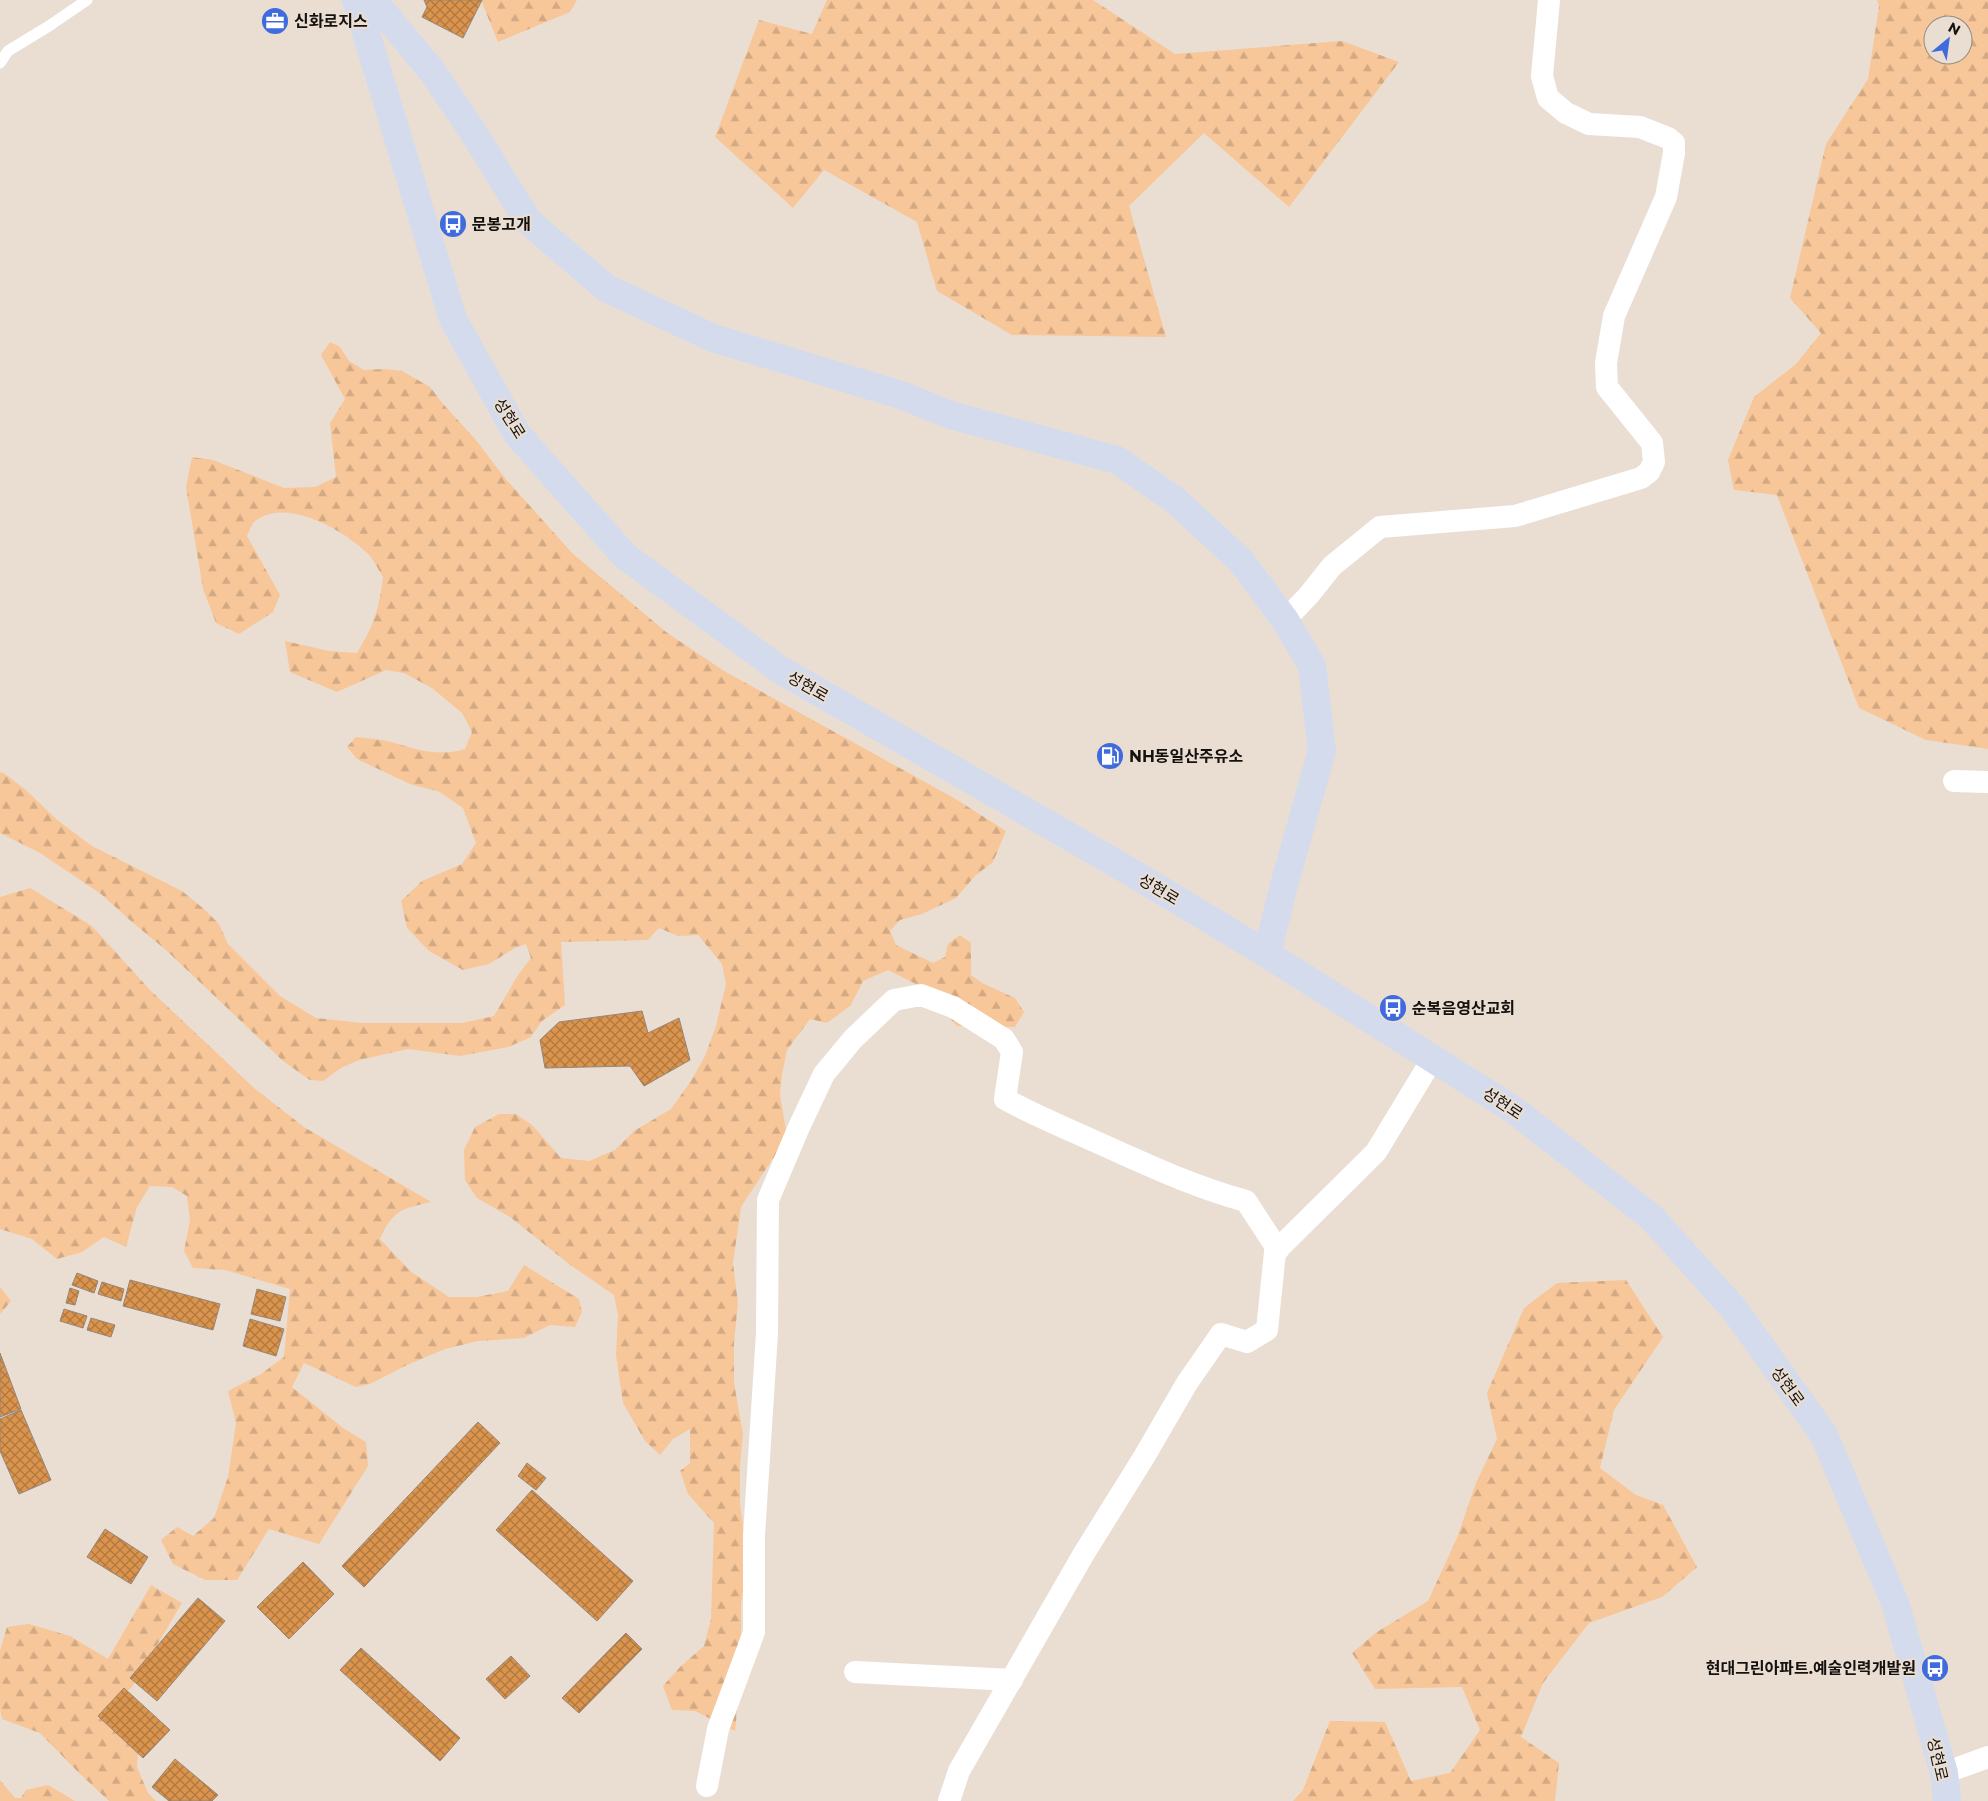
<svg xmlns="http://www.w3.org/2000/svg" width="1988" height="1801" font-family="Montserrat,'Noto Sans KR',sans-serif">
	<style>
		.forest { fill: url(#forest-firs); fill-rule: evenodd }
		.building { fill: url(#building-cross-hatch); stroke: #92877d }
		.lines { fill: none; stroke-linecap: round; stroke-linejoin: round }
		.service { stroke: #fff; stroke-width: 11 }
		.minor { stroke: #fff; stroke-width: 22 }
		.secondary { stroke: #d3dbec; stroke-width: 28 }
		.labels { text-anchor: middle; stroke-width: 4; stroke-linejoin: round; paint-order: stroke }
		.poi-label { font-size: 16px; font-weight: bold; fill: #15110e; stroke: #eaded3; text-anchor: start }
		.street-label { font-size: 16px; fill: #15110e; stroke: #eaded3 }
	</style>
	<defs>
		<pattern id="forest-firs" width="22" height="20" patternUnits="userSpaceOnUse" patternTransform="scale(1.25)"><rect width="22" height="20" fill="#f7c699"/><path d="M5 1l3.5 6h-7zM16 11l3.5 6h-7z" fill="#d3a983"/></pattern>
		<pattern id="building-cross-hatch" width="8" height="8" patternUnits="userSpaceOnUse" patternTransform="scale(1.25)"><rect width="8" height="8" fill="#db944d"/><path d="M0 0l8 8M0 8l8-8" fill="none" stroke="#b0773e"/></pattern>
	</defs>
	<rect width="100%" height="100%" fill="#eaded3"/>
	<g class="forest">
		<polygon points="481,0 577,0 570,12 498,42"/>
		<polygon points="827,0 1093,0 1175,54 1342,41 1399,62 1289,207 1204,133 1129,206 1166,337 1012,335 937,291 917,222 824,170 793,208 715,137 759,20 812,34"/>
		<path d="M1877,0h111v749l-62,-9 -67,-32 -82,-213 -43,-5 -6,-30 26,-63 42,-33 25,-31 -31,-35 36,-154 42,-65 11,-73zM1933,25h30v30h-30z"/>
		<path d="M330,342l10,5 9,14 15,9 21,-1 17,2 28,16 14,18 32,35 28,37 68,76 94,79 58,39 230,127 52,33 -13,31 -18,14 -19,22 -34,16 -22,6 -10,11 6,14 37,18 12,-6 3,-13 12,-9 11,8v32l11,8 33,15 9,14 -9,15 -58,-1 -37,-40 -32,-16 -25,11 -12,24 -24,18 -17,-4 -23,31 -5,24 -2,20 7,43 -46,70 -8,56 5,40 -4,40v40l9,51 -3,30v40l6,43 -1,32 -4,25v65l-6,62 -40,-20 -23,-1 -9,-24 17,-19 24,-21 7,-27 3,-96 -26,-29 -8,-23 10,-8v-34l-17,10 -13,16 -15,-14 -22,-38 -7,-48 2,-40 -4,-20 -45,-31 -59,-47 -33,-19 -12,-18 -1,-30 11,-23 24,-13h17l16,11 29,33 28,3 26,-11 19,-19 37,-22 20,-28 14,-25 11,-30 10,-42 -4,-20 -24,-29 -20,1 -19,-8 -11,12 -87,2 4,63 -23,16 -11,16 -23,10 -48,9 -52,-7 -49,11 -18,8 -18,13 -13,-1 -27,-19 -117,-111 -34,-28 -31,-28 -61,-41 -40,-20v-61l5,2 21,16 30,29 36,27 90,45 22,18 15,15 9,20 52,52 36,22 46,5h100l32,-7 24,-41 13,-17 -5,-14 -11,4 -26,16 -26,6 -34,-19 -22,-23 -6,-27 21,-20 40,-17 14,-21 -13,-35 -23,-16 -30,-8 -53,-25 -10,-12 9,-10c10,1 21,2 31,4 27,7 49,17 78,8l7,-17 -10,-19 -30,-25 -28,-15 -18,-3 -49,22 -47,-20 -5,-31 44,10 28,2c17,-28 22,-43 26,-76 -5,-8 -10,-19 -17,-25 -24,-23 -82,-56 -112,-30 -3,3 -5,10 -7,14l33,59 -7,17 -34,22 -23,-11 -13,-34 -17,-102 6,-30 21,3 71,28 31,-1 21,-10 -6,-54 15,-24 -24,-44z"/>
		<path d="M30,888l62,38 58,64 104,98 50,39 127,75c-30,7 -38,8 -51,37l30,32 39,26h28l31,-6 16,-26 55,34 3,13 -7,15 -25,-2 -26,13 -46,3 -33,8 -38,16 -37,19 -14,3 -52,-24 -12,24 51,41 23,14 2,24 -49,78 -50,-15 -32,51h-32l-32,-16 -12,-24 16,-13 16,9 21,-18 14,-41 8,-54 -8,-32 33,-17 23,-17 6,-68 -65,-19 -32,-2 -9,-17 6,-31 -3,-24 -15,-9 -22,-1 -13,21 -11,40 -22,-10 -22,15 -25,7 -25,-20 -32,-10v-332z"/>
		<polygon points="1626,1280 1663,1337 1614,1410 1600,1468 1636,1495 1663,1505 1697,1567 1662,1597 1589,1623 1543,1683 1521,1737 1559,1763 1555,1801 1293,1801 1303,1790 1330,1721 1385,1722 1411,1781 1450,1773 1480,1730 1462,1687 1375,1689 1352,1653 1377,1632 1428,1601 1457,1538 1476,1483 1497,1439 1487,1393 1524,1308 1557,1283"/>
		<polygon points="0,1287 11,1301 0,1314"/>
		<polygon points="151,1585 182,1603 132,1687 107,1708 130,1735 138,1754 137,1767 148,1793 156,1801 109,1801 78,1772 40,1733 2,1719 0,1708 0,1651 7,1627 29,1624 70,1636 108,1659"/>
		<polygon points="0,1780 15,1798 21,1798 26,1790 48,1785 75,1801 0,1801"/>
	</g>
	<g class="building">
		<polygon points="424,0 482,0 463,38 422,17 427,7"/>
		<polygon points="642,1011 648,1033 679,1018 690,1060 644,1086 630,1066 545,1068 540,1040 559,1022"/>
		<polygon points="77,1273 98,1281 94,1293 72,1285"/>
		<polygon points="130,1280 220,1304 213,1330 123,1306"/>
		<polygon points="102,1282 124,1289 121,1301 98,1294"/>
		<polygon points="70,1288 79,1291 75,1305 66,1303"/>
		<polygon points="257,1289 286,1297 280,1321 251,1314"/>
		<polygon points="64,1309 87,1316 83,1328 60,1321"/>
		<polygon points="91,1318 115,1325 111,1337 87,1330"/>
		<polygon points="250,1319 284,1329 276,1356 243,1346"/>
		<polygon points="0,1353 21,1409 0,1417"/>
		<polygon points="21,1410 51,1480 19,1494 0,1451 0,1419"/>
		<polygon points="478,1422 500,1443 364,1587 342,1566"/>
		<polygon points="527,1463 546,1478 536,1490 518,1476"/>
		<polygon points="532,1490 633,1581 597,1621 496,1530"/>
		<polygon points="105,1529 148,1557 131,1584 87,1557"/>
		<polygon points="303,1562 334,1594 289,1639 257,1607"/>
		<polygon points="198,1598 225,1621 157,1701 130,1678"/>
		<polygon points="626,1633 642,1649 579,1713 562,1698"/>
		<polygon points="361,1648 460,1738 440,1761 340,1670"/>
		<polygon points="511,1656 530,1676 505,1699 486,1679"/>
		<polygon points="124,1688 170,1730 143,1758 98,1716"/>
		<polygon points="175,1759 218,1795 212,1801 169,1801 152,1787"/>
	</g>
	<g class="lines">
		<polyline class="service" points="0,63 8,51 49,26 87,0"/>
		<g class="minor">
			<polyline points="1285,620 1309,595 1332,566 1380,527 1515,516 1641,478 1649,472 1654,462 1652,443 1607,387 1606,363 1614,316 1666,197 1674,153 1674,143 1668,138 1640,127 1589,124 1566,113 1548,98 1542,76 1549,0"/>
			<polyline points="1954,781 1988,782"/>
			<polyline points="855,1672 1012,1680"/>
			<polyline points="1944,1773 1988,1757"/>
			<path d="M707,1786l11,-57 36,-97v-97l13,-202 1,-133 31,-73 25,-53 29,-35 41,-39 27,-5 32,12 51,32 8,13 -7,47c28,16 59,28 89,42 50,22 99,46 152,60l32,49"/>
			<polyline points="949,1801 959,1771 1083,1555 1144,1457 1187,1383 1221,1334 1247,1342 1267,1330 1275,1252 1376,1152 1433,1058"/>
		</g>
		<g class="secondary">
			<polyline points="356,0 453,319 517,434 625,556 779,669 1136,875 1267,954 1514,1110 1651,1217 1734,1309 1824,1435 1895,1603 1944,1773 1947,1801"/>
			<polyline points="373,0 432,71 473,132 528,221 606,288 713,338 904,396 950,415 1117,460 1175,500 1241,561 1285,620 1312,666 1322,751 1284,885 1267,954"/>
		</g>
	</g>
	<defs>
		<symbol id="office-disc" viewBox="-11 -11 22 22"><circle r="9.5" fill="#3f6bdc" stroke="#eaded3"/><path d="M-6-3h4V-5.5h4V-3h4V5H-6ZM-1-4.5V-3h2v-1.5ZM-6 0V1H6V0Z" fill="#fff"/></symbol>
		<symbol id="bus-disc" viewBox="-11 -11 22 22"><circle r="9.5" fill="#3f6bdc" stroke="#eaded3"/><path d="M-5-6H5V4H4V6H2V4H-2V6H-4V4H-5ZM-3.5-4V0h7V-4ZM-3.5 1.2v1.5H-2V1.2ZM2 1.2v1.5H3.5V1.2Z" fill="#fff"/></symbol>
		<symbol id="fuel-disc" viewBox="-11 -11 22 22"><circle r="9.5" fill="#3f6bdc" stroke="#eaded3"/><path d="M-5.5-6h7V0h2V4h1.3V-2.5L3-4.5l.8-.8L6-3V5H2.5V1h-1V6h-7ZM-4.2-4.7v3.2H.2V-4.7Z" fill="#fff"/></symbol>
	</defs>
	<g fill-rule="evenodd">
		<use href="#office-disc" x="259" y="5" width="32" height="32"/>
		<use href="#bus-disc" x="437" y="208" width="32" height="32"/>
		<use href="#fuel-disc" x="1094" y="740" width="32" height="32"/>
		<use href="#bus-disc" x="1377" y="992" width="32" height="32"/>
		<use href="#bus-disc" x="1919" y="1652" width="32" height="32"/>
	</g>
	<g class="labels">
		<g class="poi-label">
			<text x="294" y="27">신화로지스</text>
			<text x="472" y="230">문봉고개</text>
			<text x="1129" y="762">NH동일산주유소</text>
			<text x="1412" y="1014">순복음영산교회</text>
			<text x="1916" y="1674" text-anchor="end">현대그린아파트.예술인력개발원</text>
		</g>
		<g class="street-label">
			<text transform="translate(510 418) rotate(58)" y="6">성현로</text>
			<text transform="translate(808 686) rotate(30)" y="6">성현로</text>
			<text transform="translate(1159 889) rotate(31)" y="6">성현로</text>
			<text transform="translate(1503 1103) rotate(34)" y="6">성현로</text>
			<text transform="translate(1788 1386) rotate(54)" y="6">성현로</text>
			<text transform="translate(1938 1759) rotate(77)" y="6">성현로</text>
		</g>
	</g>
	<g transform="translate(1948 40) rotate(29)"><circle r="24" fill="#eaded3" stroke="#958c84"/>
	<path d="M0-4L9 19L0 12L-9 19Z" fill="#3f6bdc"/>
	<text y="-8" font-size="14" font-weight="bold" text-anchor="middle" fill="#15110e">N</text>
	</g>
</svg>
